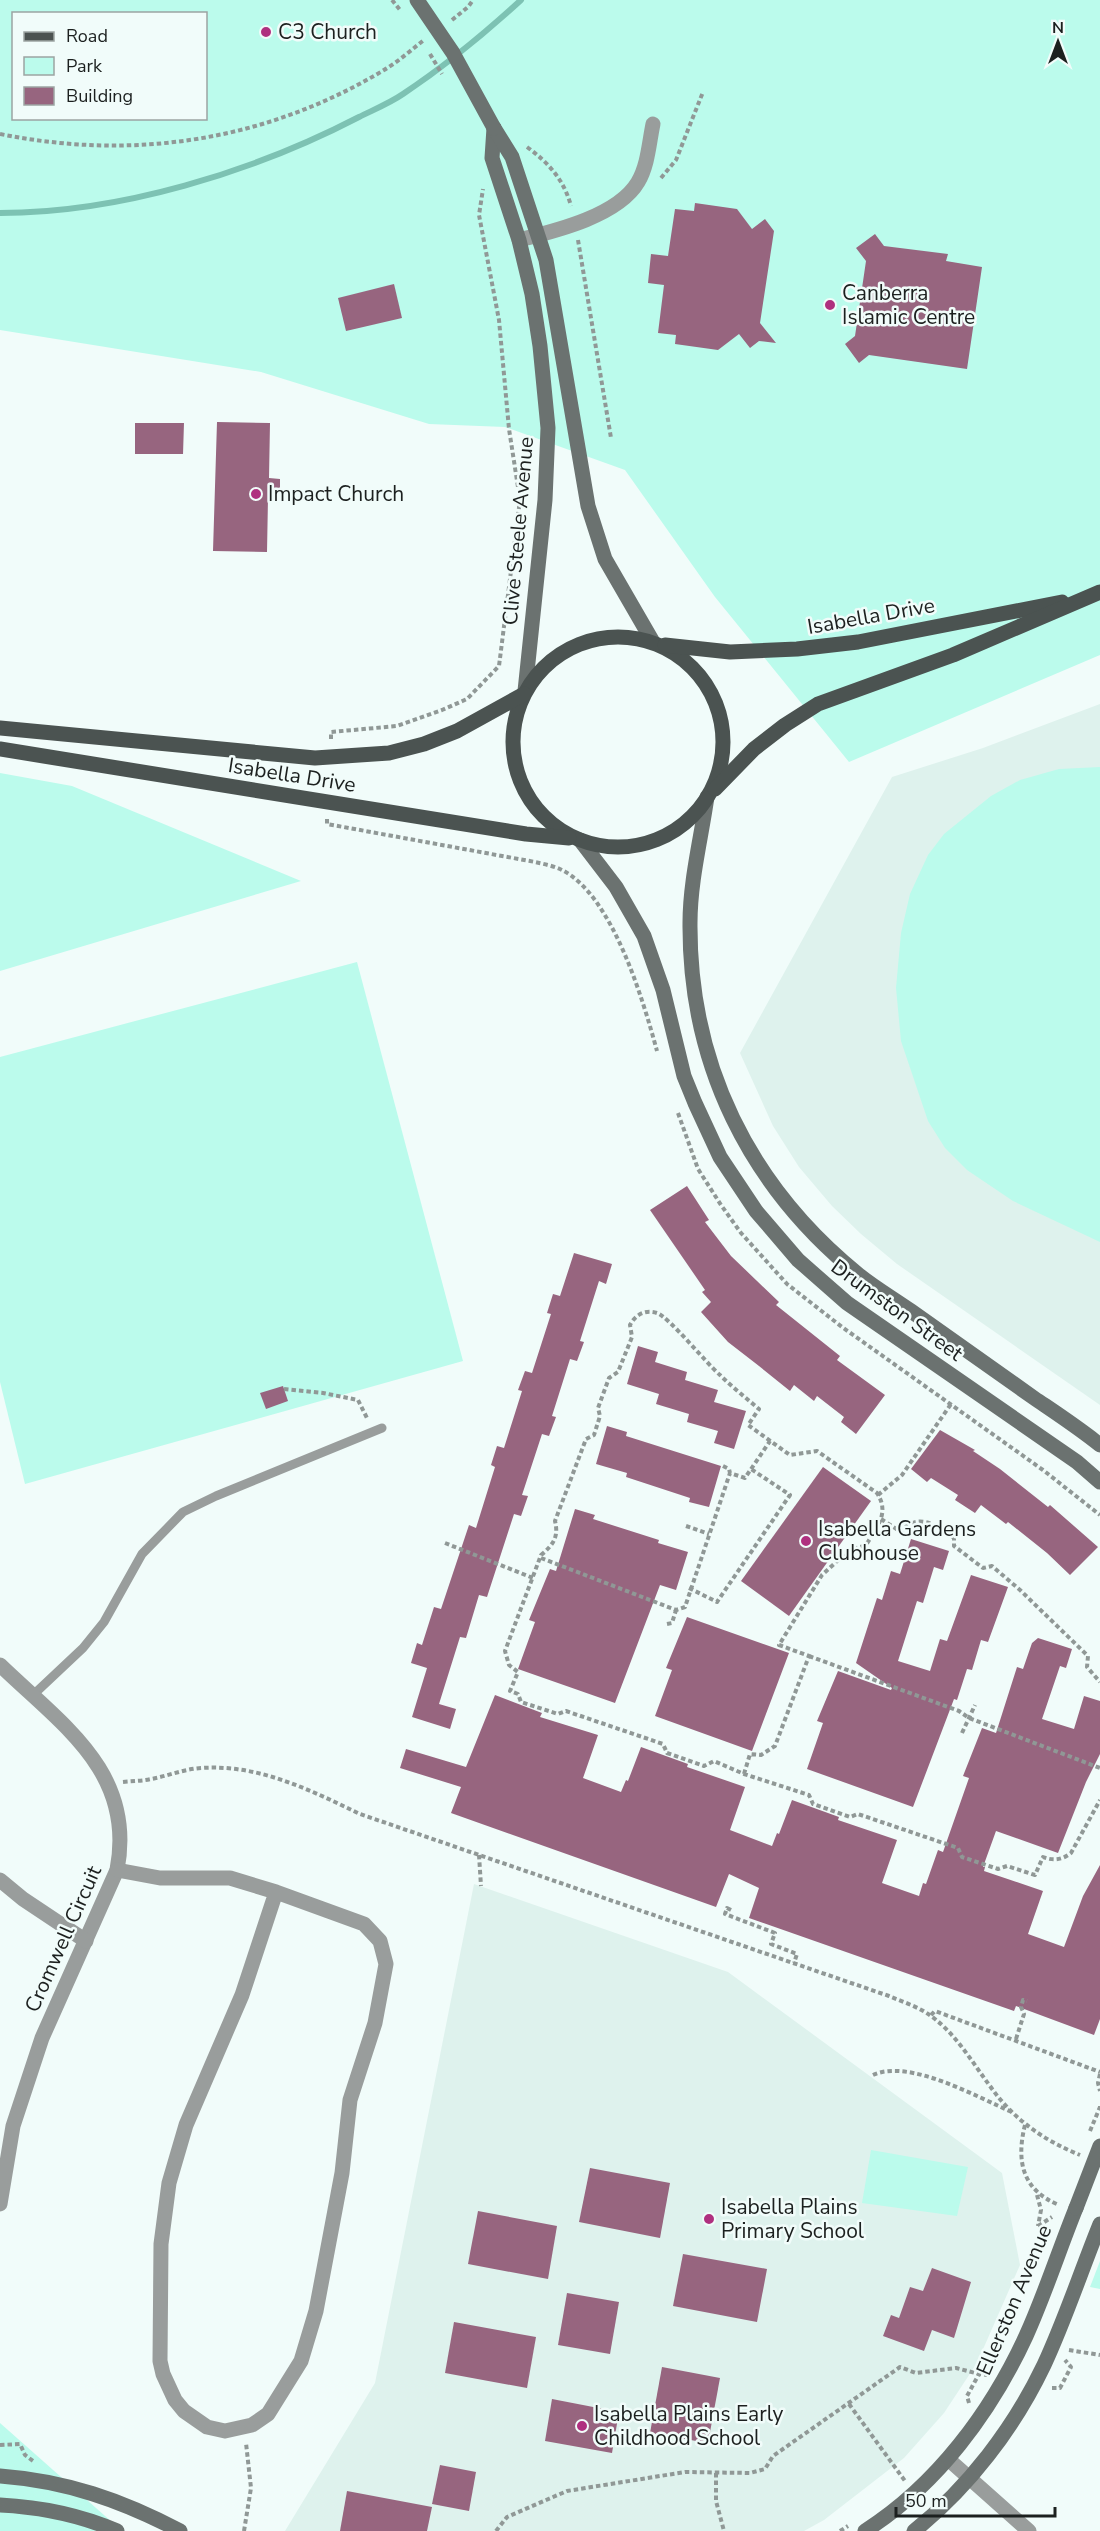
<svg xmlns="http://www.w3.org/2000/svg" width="1100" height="2531" font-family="'Nunito Sans',sans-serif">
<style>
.built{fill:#def2ed}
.green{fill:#bbfbec;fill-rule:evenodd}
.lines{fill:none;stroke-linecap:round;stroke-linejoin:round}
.stream{stroke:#7dc2b3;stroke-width:6}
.building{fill:#97657f}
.path{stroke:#909896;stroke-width:4;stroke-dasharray:4.5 3;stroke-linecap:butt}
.lane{stroke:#999d9c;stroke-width:9}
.street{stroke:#999d9c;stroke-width:15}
.secondary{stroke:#6b7270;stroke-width:15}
.primary{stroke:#4b5351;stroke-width:15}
.path-bridge{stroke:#909896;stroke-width:4;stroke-dasharray:4.5 3;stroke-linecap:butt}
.secondary-bridge{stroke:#6b7270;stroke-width:15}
.poi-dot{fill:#af307f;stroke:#f1fcfa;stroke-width:2}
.labels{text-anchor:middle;stroke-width:5;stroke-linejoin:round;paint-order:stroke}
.poi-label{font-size:21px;fill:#1c201f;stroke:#f1fcfa;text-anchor:start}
.street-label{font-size:21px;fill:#1c201f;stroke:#f1fcfa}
</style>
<rect width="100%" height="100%" fill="#f1fcfa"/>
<g class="built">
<polygon points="1100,704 1100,1405 897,1264 861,1234 832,1206 799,1167 773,1126 740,1053 892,777 983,748"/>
<polygon points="474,1884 728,1972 1002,2173 1020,2265 977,2363 944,2413 904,2458 824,2520 804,2531 285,2531 375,2383"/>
</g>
<g class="green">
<path d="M0 0H1100V655L849 762 715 597 625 470 505 427 429 424 261 372 0 330ZM14 14H206V118H14Z"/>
<polygon points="1100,767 1100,1242 1013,1201 967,1170 945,1148 928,1121 901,1041 896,988 901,933 910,894 928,855 944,834 991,796 1020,780 1059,769"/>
<polygon points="0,773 72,786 301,881 0,971"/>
<polygon points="357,962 463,1361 25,1484 0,1382 0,1057"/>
<polygon points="871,2150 968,2167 957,2216 862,2203"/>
<polygon points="1100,2261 1100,2289 1090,2287"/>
<polygon points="0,2423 122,2531 0,2531"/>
</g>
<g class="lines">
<path class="stream" d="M0 213C120 213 253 172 359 117 373 110 390 103 403 94 445 66 484 34 521 0"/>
</g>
<g class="building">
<polygon points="695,203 737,209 752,229 765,219 774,231 760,323 776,343 759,341 750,348 739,334 718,350 675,344 676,335 658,333 664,285 648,283 651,254 668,256 675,209 694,211"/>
<polygon points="875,234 884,246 948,254 946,261 982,267 967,369 869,355 859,363 845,344 855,336 866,261 856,248"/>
<polygon points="394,284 402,318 346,331 338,298"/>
<polygon points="217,422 270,423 269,478 280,479 280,498 268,498 267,552 213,551"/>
<polygon points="135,423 184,423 183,454 135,454"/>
<polygon points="687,1186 709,1220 705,1222 731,1256 779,1302 776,1305 840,1356 837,1360 885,1395 856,1434 841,1422 844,1417 817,1396 814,1401 794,1385 790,1391 759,1366 728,1342 701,1312 711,1302 702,1292 705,1290 650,1210"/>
<polygon points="574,1253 612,1264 606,1284 599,1281 580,1341 584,1342 577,1361 570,1359 552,1416 556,1417 549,1436 542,1434 522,1495 528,1496 521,1516 514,1514 487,1597 479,1595 466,1638 460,1637 439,1704 456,1709 450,1729 412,1717 427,1668 411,1663 417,1643 422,1645 434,1607 441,1609 469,1525 476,1528 495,1467 491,1465 497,1446 504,1448 522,1391 518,1390 525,1371 532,1373 551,1314 547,1313 553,1294 560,1296"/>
<polygon points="638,1346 658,1352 655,1362 687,1372 685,1380 718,1390 714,1402 746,1411 734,1449 714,1443 718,1431 687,1422 689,1414 656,1404 659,1394 627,1384"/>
<polygon points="283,1386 288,1401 266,1409 260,1393"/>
<polygon points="607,1426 627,1432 626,1436 721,1466 709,1507 689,1502 690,1498 626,1477 627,1473 596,1464"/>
<polygon points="940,1430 975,1450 973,1451 1000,1469 1048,1507 1050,1505 1098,1547 1070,1575 1047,1553 1008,1522 1006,1524 981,1505 975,1513 955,1500 958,1495 931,1478 927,1482 911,1469"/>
<polygon points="823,1467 871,1501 789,1616 741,1581"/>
<polygon points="575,1509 595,1515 593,1519 659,1540 658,1543 688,1552 676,1590 660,1585 615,1703 518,1669 535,1622 529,1620 550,1569 556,1571"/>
<polygon points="911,1539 949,1551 943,1570 934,1567 923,1603 917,1601 898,1661 930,1671 940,1639 947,1641 971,1575 1008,1587 988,1642 981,1640 972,1670 967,1669 957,1700 954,1699 913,1807 807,1769 823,1723 817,1721 838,1671 891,1690 892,1688 856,1663 877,1598 882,1600 891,1571 900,1574"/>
<polygon points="687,1617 789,1653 752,1751 655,1716 672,1670 666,1668"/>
<polygon points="1038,1638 1072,1649 1066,1668 1060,1666 1042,1719 1074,1729 1084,1696 1100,1701 1100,1754 1086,1782 1058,1853 996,1831 983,1867 985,1867 984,1871 1043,1891 1028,1934 1064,1947 1083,1896 1100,1865 1100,2019 1094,2035 1016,2006 1014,2011 749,1918 759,1888 729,1874 716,1907 451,1813 461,1787 400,1768 406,1749 466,1767 495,1695 542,1713 540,1717 598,1735 583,1778 621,1792 626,1780 628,1781 641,1747 688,1764 687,1767 745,1787 730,1830 772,1846 777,1833 779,1834 792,1800 839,1817 838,1820 897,1840 882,1883 919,1896 923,1883 926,1884 938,1850 943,1852 969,1778 963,1776 982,1728 996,1733 1017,1667 1023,1669 1032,1643"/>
<polygon points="590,2168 670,2183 660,2238 579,2222"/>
<polygon points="478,2211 557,2226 548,2279 468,2264"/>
<polygon points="683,2254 767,2269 757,2322 673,2306"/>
<polygon points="932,2268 971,2282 954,2338 932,2330 924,2351 883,2336 891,2315 899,2318 910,2287 923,2291"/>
<polygon points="567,2293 619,2302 610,2354 558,2345"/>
<polygon points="454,2322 536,2337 527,2388 445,2373"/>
<polygon points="662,2367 720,2378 708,2443 650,2433"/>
<polygon points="552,2399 619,2412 612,2453 545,2441"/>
<polygon points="440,2465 476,2472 469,2511 432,2504"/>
<polygon points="347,2491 432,2507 427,2531 340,2531"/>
</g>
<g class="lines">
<g class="path">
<polyline points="392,0 400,10"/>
<polyline points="452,20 468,7 473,0"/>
<path d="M0 134C134 161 266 141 384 70 398 62 411 50 424 40"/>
<path d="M527 147C549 163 564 180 571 206"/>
<polyline points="661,178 676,160 703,92"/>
<polyline points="578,240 611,438"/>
<polyline points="331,739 331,732 397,726 442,710 467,699 499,666 520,500 509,429 499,320 479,215 483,189"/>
<path d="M327 819V824L535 862C544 864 554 866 562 870 613 896 643 1000 657 1051"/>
<polyline points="678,1113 698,1169 721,1205 741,1233 787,1284 842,1327 1043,1470 1100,1515"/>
<polyline points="284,1389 323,1393 358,1400 367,1418"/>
<polyline points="723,1466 729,1469 730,1473 745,1478 770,1441"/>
<polyline points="878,1495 902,1475 951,1404"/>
<path d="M881 1519 901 1532C918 1511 937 1526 954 1538V1546L983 1568 992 1566 1020 1590 1088 1656 1087 1667 1100 1682"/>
<polyline points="686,1526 709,1534"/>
<polyline points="445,1543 533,1578"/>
<polyline points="541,1558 676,1610 685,1607 730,1473"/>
<polyline points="689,1588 717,1602 790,1495 751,1469"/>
<polyline points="667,1624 672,1623 676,1610"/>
<polyline points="809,1656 959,1711 969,1718 1100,1768"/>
<polyline points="962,1733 975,1705"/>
<path d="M744 1774 750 1754 761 1755 775 1746 809 1656 779 1645 822 1575 848 1551 866 1545C877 1527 890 1513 877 1493L817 1451 790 1455 748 1425 759 1409C746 1398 732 1387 720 1375 706 1363 669 1317 657 1313 645 1309 635 1315 630 1325L632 1337 618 1372 609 1378 598 1408 600 1416 594 1435 586 1439 555 1521C559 1537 553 1545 541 1555L505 1651 509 1665 518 1672 510 1691 518 1694 521 1702 558 1714 566 1711 663 1744 667 1753 704 1766 714 1761 744 1774 809 1795 813 1804 850 1817 858 1814 958 1848 962 1857 998 1869 1007 1866 1035 1875 1043 1857C1053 1861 1062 1860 1071 1853L1100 1800"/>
<path d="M123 1782C133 1781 142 1781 151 1779 168 1776 184 1769 201 1768 259 1764 310 1790 360 1814L889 1996C903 2002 919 2007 931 2016 956 2034 972 2062 990 2086 1013 2119 1043 2140 1080 2155"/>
<polyline points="479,1855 481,1886"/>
<polyline points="731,1910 727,1908 725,1914 775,1933 771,1944 797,1954 794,1963"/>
<polyline points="931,2015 935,2011 1100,2072"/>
<polyline points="1016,2039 1024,2014 1021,2007 1023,2000 1027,2001"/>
<polyline points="1100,2074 1098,2083 1100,2091"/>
<path d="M873 2075C909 2058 979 2098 1014 2113"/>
<polyline points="1100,2107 1100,2106"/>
<path d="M1025 2125C1016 2161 1022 2190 1059 2205"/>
<polyline points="1037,2195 1041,2210 1038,2226"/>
<polyline points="1038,2226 1052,2217"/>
<polyline points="1069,2350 1100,2355"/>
<polyline points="1052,2388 1060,2388 1071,2367 1065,2360"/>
<polyline points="969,2403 967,2396 979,2374 987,2375"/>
<polyline points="849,2404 905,2481"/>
<polyline points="0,2445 20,2444 25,2455 33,2461"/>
<polyline points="716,2473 716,2501 724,2531"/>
<polyline points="244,2531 251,2488 246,2443"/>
<polyline points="496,2531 507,2517 567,2491 685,2472 750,2473 765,2469 773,2456 900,2367 916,2373 956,2368 979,2374"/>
<polyline points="840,2531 848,2526"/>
</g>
<polyline class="lane" points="32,1696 83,1648 104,1622 142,1554 183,1512 216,1496 382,1428"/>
<g class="street">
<path d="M519 240C555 231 618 216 638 182 648 165 649 143 653 124"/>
<path d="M0 1665C62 1725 136 1772 117 1870L42 2038 13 2126 0 2204"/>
<polyline points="117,1870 160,1878 230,1878 276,1892 242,1995 186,2125 169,2183 161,2244 160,2361 163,2374 175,2400 184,2411 207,2427 225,2431 252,2425 268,2414 301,2361 316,2311 342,2173 350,2100 375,2023 386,1964 380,1941 364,1924 276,1892"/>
<polyline points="0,1880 23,1899 86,1941"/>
<polyline points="948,2459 1029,2531"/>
</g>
<g class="secondary">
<polyline points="494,128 492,158 519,240 532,294 540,346 548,428 545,500 525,691"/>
<polyline points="494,128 512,157 546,260 588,506 605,559 653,642"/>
<path d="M707 797C701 839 690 881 690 923 689 1064 749 1186 859 1275 875 1288 894 1299 911 1311 952 1340 993 1369 1034 1398 1056 1413 1079 1428 1100 1445"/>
<polyline points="580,840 616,887 644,936 663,990 684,1076 695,1103 720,1157 756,1211 798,1260 847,1303 1077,1462 1100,1482"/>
<path d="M0 2476C66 2481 121 2500 180 2531"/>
<path d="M0 2505C40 2507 80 2515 117 2531"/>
<path d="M865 2531C937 2485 991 2412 1026 2336 1045 2294 1059 2250 1076 2208"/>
<path d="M914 2531C968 2488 1014 2428 1044 2365 1065 2320 1081 2271 1100 2224"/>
</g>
<g class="primary">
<circle cx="618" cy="742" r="105"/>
<polyline points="665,645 730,652 797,649 858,642 1062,602"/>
<polyline points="0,728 315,758 389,753 424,744 457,731 524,694"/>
<polyline points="0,749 526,834 569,838"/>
<polyline points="715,789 754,749 785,725 818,704 953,655 1100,592"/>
</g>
<g class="path-bridge">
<polyline points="430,54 442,74"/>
<polyline points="1090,2131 1100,2107"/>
</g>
<g class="secondary-bridge">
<polyline points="417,0 453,53 494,128"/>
<polyline points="1076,2208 1100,2146"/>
</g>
</g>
<g class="poi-dot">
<circle cx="266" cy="32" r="6"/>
<circle cx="830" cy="305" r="6"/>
<circle cx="256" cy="494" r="6"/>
<circle cx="806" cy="1541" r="6"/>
<circle cx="709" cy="2219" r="6"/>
<circle cx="582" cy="2426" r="6"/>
</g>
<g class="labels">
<g class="poi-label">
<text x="278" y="39">C3 Church</text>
<text x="842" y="300">Canberra<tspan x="842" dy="24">Islamic Centre</tspan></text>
<text x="268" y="501">Impact Church</text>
<text x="818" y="1536">Isabella Gardens<tspan x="818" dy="24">Clubhouse</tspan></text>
<text x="721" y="2214">Isabella Plains<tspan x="721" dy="24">Primary School</tspan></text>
<text x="594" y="2421">Isabella Plains Early<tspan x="594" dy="24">Childhood School</tspan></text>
</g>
<g class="street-label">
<text transform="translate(518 531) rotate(-85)" y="7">Clive Steele Avenue</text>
<text transform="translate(871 616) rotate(-10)" y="7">Isabella Drive</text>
<text transform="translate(292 775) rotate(9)" y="7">Isabella Drive</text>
<text transform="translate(897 1310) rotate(36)" y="7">Drumston Street</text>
<text transform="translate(63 1939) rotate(-66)" y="7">Cromwell Circuit</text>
<text transform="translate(1014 2300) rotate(-67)" y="7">Ellerston Avenue</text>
</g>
</g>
<rect x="12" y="12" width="195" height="108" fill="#f1fcfa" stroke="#9ca4a2" stroke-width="1.5"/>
<rect x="24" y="32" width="30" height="9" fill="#4b5351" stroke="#9ca4a2" stroke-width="1.5"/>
<text x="66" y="42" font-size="18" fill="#1c201f">Road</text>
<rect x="24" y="57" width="30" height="18" fill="#bbfbec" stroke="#9ca4a2" stroke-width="1.5"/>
<text x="66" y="72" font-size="18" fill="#1c201f">Park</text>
<rect x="24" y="87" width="30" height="18" fill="#97657f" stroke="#9ca4a2" stroke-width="1.5"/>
<text x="66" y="102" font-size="18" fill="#1c201f">Building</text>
<g transform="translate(1058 42)" stroke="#f1fcfa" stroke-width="4.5" paint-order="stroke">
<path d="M0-4.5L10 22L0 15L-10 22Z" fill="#1c201f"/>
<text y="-9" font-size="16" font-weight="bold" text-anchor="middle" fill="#1c201f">N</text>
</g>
<path d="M896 2507v9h159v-9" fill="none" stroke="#1c201f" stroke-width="3"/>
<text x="905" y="2507" font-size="18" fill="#1c201f" stroke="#f1fcfa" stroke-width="4.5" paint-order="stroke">50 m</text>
</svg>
